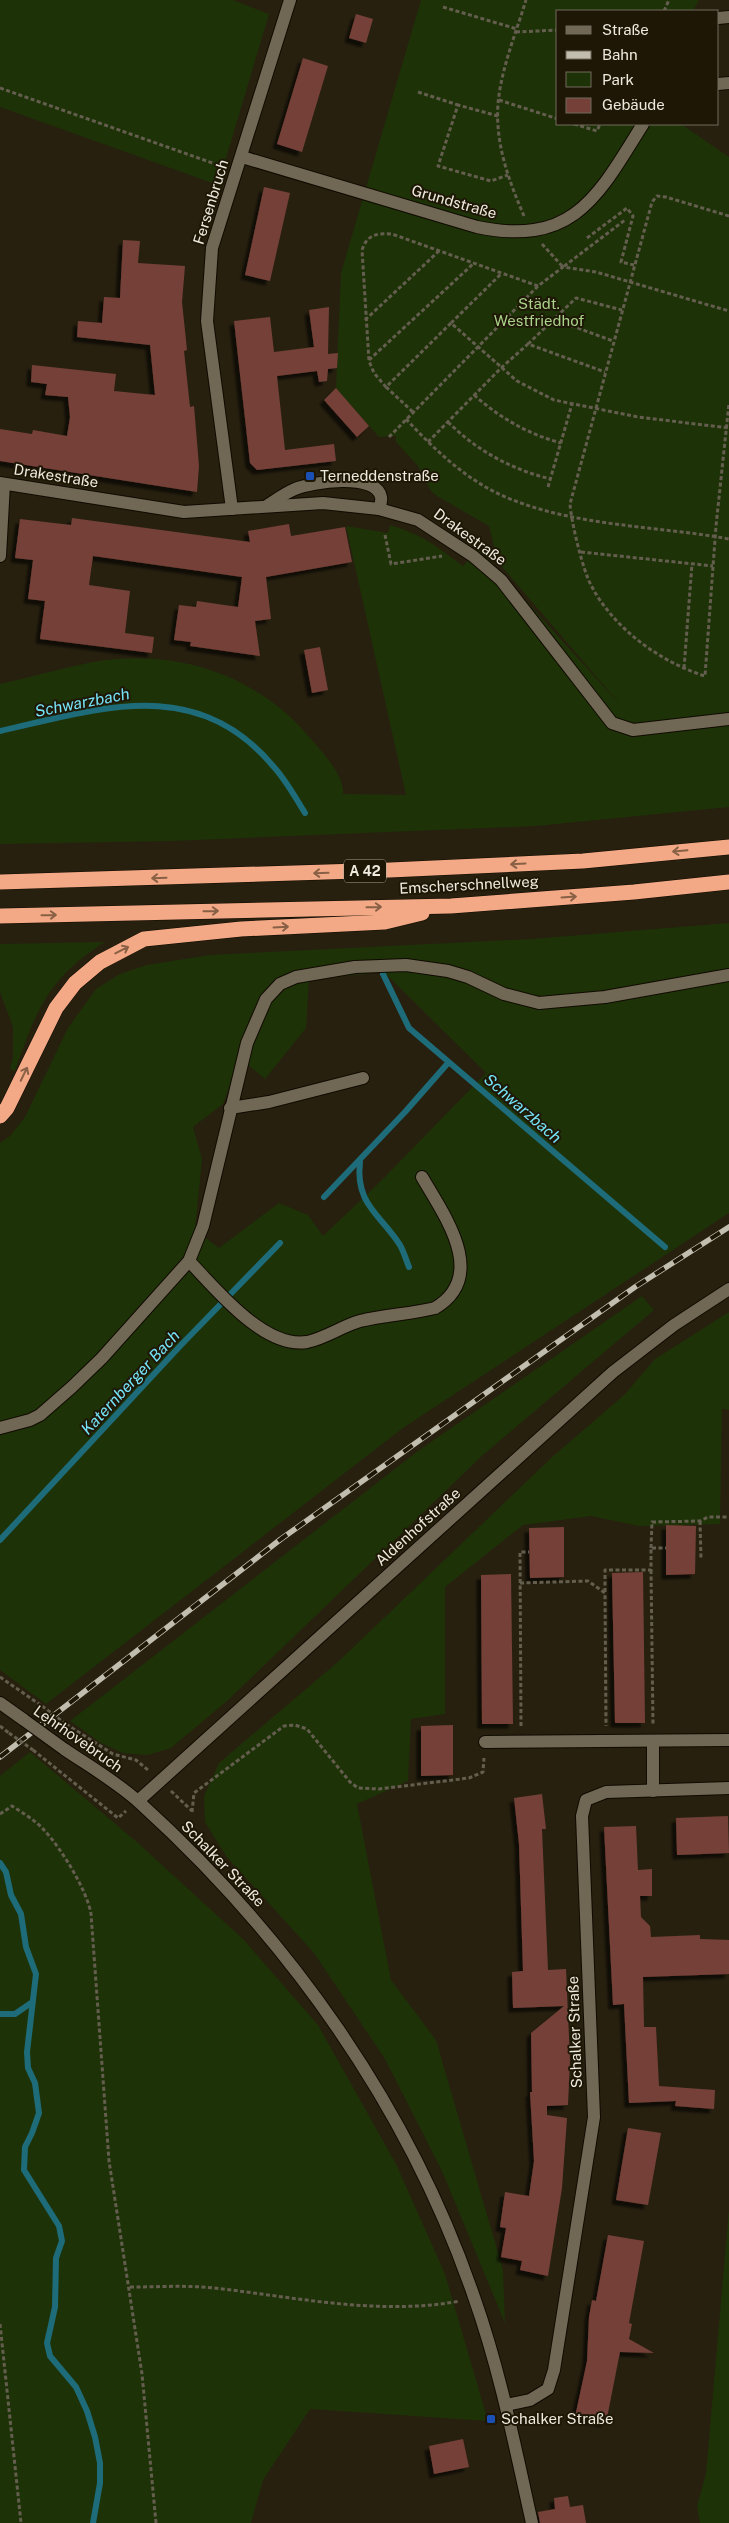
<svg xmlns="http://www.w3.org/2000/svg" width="729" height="2523" font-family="'Public Sans',sans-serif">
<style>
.green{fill:#1e3208;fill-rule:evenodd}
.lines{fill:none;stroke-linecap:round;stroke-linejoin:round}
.stream{stroke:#1e6c79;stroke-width:6}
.building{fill:#744038;filter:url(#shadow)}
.minor-casing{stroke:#100a00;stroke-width:14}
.highway-casing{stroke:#100a00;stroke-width:16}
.path{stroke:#645e4e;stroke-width:3;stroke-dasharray:4 2.5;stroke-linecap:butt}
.minor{stroke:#706854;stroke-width:12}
.highway{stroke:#f3a985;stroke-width:15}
.rail-casing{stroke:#c1bdaf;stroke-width:5.5}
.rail{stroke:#1e1706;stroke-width:4;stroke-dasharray:11;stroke-linecap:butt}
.minor-bridge-casing{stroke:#100a00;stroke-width:14;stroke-linecap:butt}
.path-bridge{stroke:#645e4e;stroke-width:3;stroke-dasharray:4 2.5;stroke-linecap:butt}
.minor-bridge{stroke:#706854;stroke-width:12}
.oneway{stroke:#886046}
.transit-dot{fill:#1a4fb4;stroke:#1e1706;stroke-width:2}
.labels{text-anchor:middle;stroke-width:4;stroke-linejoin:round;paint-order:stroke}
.shield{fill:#1e1706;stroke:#b0ab9d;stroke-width:1}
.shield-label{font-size:14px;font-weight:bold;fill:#eeeade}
.street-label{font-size:15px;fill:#eeeade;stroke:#1e1706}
.park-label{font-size:15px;fill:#abd28a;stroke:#1e1706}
.poi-label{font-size:15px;fill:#eeeade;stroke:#1e1706;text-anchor:start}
.water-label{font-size:16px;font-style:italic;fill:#75e4f9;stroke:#1e1706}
</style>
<defs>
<filter id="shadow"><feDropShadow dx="-4.5" dy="4.5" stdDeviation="1" flood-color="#0009"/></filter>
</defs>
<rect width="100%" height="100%" fill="#27200f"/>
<g class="green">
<polygon points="0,0 233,0 269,14 218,185 0,107"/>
<path d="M421 0H699L693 11H558V124H681L729 157V807L536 826 172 841 0 844V684C31 677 62 668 93 662 176 648 257 674 312 740 323 753 345 776 343 794L406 795 346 526 388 533 390 525C423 535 435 545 463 566L479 549 624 709 498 562 489 526 437 496 431 491 418 466 396 442V436L379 437 336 388 341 273Z"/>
<path d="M729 923V1213L403 1428 46 1704 0 1670V1143L10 1136 25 1117 68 1028 96 989 120 974 147 965 210 955 532 939ZM384 972 486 1073 382 1180 323 1236 308 1215 279 1203 219 1248 195 1230 202 1159 193 1127 223 1104 240 1058 265 1079 306 1028 309 980Z"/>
<path d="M105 942C49 977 36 1010 15 1071L10 1069 13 1058V1027L0 992V944Z"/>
<polygon points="642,1296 654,1310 484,1454 227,1701 171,1748 148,1755 123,1753 101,1743 70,1721 418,1451"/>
<polygon points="729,1312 729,1410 722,1409 720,1524 639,1526 591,1516 523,1525 445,1587 445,1714 411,1719 408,1781 357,1804 391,1980 436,2040 503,2270 505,2323 442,2171 385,2059 314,1953 226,1856 205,1822 204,1796 219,1763 339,1661 550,1459 624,1395 655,1359"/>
<polygon points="30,1752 138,1843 244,1940 318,2025 396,2164 445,2274 488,2421 310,2409 263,2480 251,2523 0,2523 0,1776"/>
<polygon points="729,2209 729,2523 700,2523 697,2506 706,2474"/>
</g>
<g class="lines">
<g class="stream">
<path d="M0 731C99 709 196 674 273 766 286 780 295 797 305 813"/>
<polyline points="383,974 409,1028 665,1247"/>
<path d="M360 1162C355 1204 380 1214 400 1245 404 1252 406 1260 409 1267"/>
<polyline points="324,1197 405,1112 448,1063"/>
<polyline points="0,1540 181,1345 280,1243"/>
<polyline points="0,1863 6,1872 11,1895 21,1914 26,1947 36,1974 27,2052 28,2068 35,2083 39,2113 32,2133 25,2147 24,2170 59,2226 62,2241 56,2258 55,2307 47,2343 50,2356 76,2387 87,2411 95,2437 100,2463 100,2483 93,2523"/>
<polyline points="0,2014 15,2014 31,2003"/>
</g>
</g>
<g class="building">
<polygon points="356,14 373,19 366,43 349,38"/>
<polygon points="303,58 328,66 302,152 277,144"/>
<polygon points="264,187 290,193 270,281 245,275"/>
<polygon points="123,240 140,241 138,263 185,266 182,302 187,350 184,351 190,407 194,406 199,466 197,492 0,461 0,429 32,434 33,430 67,436 70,417 68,397 45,395 47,384 31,382 32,365 116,374 114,391 155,395 150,345 77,337 78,321 102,323 104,297 120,298"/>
<polygon points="329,307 328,354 338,353 337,368 328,369 327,381 319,382 317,371 277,376 285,450 334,444 336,461 257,470 250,463 234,321 270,317 274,352 314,347 309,310"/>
<polygon points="336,388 369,426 357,437 324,400"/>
<polygon points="72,518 250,542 248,531 289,524 291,536 345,527 352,562 266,577 271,619 255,621 260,656 190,646 191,642 174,640 179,605 196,607 197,601 238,607 242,577 93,556 89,585 130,591 125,633 154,637 152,653 40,639 45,601 28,599 33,560 15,558 20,519 71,525"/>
<polygon points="320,647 328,690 312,693 304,650"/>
<polygon points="666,1525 696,1526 695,1574 666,1575"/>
<polygon points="564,1527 564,1577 530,1578 529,1528"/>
<polygon points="643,1572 645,1723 615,1723 612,1573"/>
<polygon points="511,1574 513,1724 482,1724 481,1575"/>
<polygon points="453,1725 453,1775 421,1776 421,1726"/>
<polygon points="542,1794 546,1829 542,1829 548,1970 566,1969 570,2060 568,2105 547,2106 547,2115 567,2118 562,2188 548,2276 520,2270 522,2261 501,2257 506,2228 500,2227 505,2192 529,2196 534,2161 530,2092 532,2092 531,2033 564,2006 513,2008 512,1972 523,1971 519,1844 514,1798"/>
<polygon points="728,1816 729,1853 677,1855 676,1818"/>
<polygon points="636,1826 638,1870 652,1869 652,1896 640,1896 641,1917 650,1926 651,1937 700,1935 700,1939 729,1940 729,1974 643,1977 644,2027 656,2027 659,2086 715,2090 714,2109 675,2106 676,2101 629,2103 624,2004 613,2005 604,1827"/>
<polygon points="628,2128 661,2133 648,2205 616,2200"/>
<polygon points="608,2235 644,2241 629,2323 632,2324 629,2339 654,2353 620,2352 606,2423 575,2417 587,2361 589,2317 592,2300 596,2301"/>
<polygon points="463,2439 469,2467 434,2474 429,2446"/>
<polygon points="568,2496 570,2507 583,2505 586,2523 540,2523 538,2512 555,2509 554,2498"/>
</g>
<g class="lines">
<g class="minor-casing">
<g id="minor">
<polyline points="718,18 729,17"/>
<polyline points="718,84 729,83"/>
<path d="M242 157 477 227C574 247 598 196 643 124"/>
<polyline points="0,483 184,512 323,503 379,509 418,520 473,556 501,580 612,723 633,730 729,719"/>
<path d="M268 505C276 500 285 493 295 489 311 482 376 472 381 497 382 501 380 506 379 509"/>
<polyline points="232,509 207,321 212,248 290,0"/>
<polyline points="0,556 4,484"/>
<polyline points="230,1108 269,1102 363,1078"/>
<path d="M189 1261C216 1289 264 1349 307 1342 326 1338 342 1326 360 1321 384 1315 411 1314 435 1308 489 1276 444 1215 422 1177"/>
<polyline points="0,1428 30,1420 40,1415 72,1387 102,1358 189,1261 203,1226 247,1043 266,999 280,984 296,977 355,967 406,965 448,971 468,977 504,994 539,1003 605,997 729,975"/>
<polyline points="0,1703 24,1720"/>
<polyline points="653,1741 653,1791"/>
<polyline points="485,1742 729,1740"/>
<path d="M64 1749C89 1766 117 1782 140 1803 288 1937 409 2107 474 2297 500 2370 515 2447 532 2523"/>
<polyline points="138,1801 613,1372 674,1325 729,1289"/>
<polyline points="506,2405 530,2400 548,2389 554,2370 594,2117 582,1816 586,1800 606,1792 729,1788"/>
</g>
</g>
<g class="highway-casing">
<g id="highway">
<polyline points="0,882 390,870 583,861 729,847"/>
<polyline points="0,916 451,906 634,892 729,882"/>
<polyline points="0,1116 7,1108 56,1008 75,983 100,962 144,939 241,929 385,922 422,913"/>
</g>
</g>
<g class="path">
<polyline points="443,7 517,29"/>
<polyline points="664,11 669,0"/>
<polyline points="516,32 558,30"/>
<polyline points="0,88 221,166"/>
<polyline points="418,92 458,105"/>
<polyline points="499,100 558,119"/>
<polyline points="498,116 458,105 438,166 491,181 508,175"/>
<polyline points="574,124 597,131 600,124"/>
<path d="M524 216C509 181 495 144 498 104 501 69 516 33 526 0"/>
<path d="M729 216 666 197 657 196 652 202 570 504C571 521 583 571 591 585 613 628 660 662 705 676L716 526 729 403"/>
<polyline points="587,238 627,208 633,216 621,262 634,265"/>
<polyline points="542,244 563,267 625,220"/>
<path d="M538 286 392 234C378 233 367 234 362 250L369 361 374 373 386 387 451 323 517 381 554 400 638 417 729 428"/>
<polyline points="553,319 613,341"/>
<polyline points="365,320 439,251"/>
<polyline points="451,323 502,273"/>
<polyline points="528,344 576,298 622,310"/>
<polyline points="369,360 473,264"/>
<polyline points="386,387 413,412"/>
<path d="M474 395C500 418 528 434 561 443"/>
<path d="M406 419C433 448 464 478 501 495 572 527 653 525 729 539"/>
<path d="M448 422C476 450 512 470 551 479"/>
<polyline points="389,437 538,286 563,267 596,272 729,311"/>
<polyline points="428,442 501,368 528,344 605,372"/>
<polyline points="548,487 572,404"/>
<polyline points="385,535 391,564 442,556"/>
<polyline points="581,552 713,566"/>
<polyline points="684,668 692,564"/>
<polyline points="700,1521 701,1559"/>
<polyline points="651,1548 652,1522 700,1521 708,1517 729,1517"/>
<polyline points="651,1570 653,1726"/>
<polyline points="520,1583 588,1581 605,1593 606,1726"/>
<polyline points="605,1592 605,1570 651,1570 651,1548 666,1548"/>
<polyline points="0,1677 42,1706"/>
<polyline points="66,1724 113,1754 136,1760 148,1770"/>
<polyline points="0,1726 9,1733"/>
<polyline points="521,1726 520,1552 529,1552"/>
<polyline points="33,1750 118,1818 126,1811"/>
<polyline points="171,1791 192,1811"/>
<polyline points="192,1812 194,1793 284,1726 295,1725 307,1729 350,1782 358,1788 379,1789 469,1778 483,1772 484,1758"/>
<path d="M0 1814 12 1806C23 1813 35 1820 44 1830 61 1848 87 1890 91 1914L109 2161 142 2374 156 2523"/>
<path d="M130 2287C158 2287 186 2285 214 2288 295 2297 379 2316 460 2301"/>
<polyline points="0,2324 21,2523"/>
</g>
<use href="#minor" class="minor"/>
<use href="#highway" class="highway"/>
<g class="rail-casing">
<polyline id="rail" points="0,1757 281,1539 635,1287 729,1227"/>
</g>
<use href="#rail" class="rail"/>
<g class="minor-bridge-casing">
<polyline id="minor-bridge" points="24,1720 64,1749"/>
</g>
<g class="path-bridge">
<polyline points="42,1706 66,1724"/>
<polyline points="9,1733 33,1750"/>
</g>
<use href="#minor-bridge" class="minor-bridge"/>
</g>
<defs><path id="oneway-shaft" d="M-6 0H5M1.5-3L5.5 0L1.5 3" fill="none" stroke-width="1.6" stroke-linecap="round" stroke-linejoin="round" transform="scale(1.25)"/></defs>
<g class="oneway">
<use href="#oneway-shaft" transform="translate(680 851) rotate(175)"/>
<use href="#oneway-shaft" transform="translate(518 864) rotate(177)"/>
<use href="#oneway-shaft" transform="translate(321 873) rotate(178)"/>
<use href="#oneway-shaft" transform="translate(159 878) rotate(178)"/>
<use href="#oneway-shaft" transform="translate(569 897) rotate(-4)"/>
<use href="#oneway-shaft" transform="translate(374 907) rotate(-1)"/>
<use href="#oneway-shaft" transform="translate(211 911) rotate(-1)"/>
<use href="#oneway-shaft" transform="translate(49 915) rotate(-1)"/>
<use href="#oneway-shaft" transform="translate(281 927) rotate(-3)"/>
<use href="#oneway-shaft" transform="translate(122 950) rotate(-27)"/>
<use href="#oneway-shaft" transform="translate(24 1074) rotate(-64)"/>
</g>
<g class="transit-dot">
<rect x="305" y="471" width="10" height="10" rx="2.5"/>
<rect x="486" y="2414" width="10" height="10" rx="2.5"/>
</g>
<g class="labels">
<rect class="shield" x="344" y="859.5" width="42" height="23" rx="4"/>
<g class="shield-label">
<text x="365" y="876">A 42</text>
</g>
<g class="street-label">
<text transform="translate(211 202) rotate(-73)" y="5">Fersenbruch</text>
<text transform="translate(454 202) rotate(16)" y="5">Grundstraße</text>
<text transform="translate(56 476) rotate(9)" y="5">Drakestraße</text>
<text transform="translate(470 537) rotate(36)" y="5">Drakestraße</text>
<text transform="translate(469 885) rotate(-3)" y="5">Emscherschnellweg</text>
<text transform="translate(418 1527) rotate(-42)" y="5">Aldenhofstraße</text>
<text transform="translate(78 1739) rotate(35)" y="5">Lehrhovebruch</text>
<text transform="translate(223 1864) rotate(46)" y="5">Schalker Straße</text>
<text transform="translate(575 2032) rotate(-92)" y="5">Schalker Straße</text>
</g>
<g class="park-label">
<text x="539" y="309">Städt.<tspan x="539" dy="17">Westfriedhof</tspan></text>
</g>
<g class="poi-label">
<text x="320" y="481">Terneddenstraße</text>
<text x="501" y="2424">Schalker Straße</text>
</g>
<g class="water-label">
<text transform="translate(82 702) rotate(-11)" y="6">Schwarzbach</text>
<text transform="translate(523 1108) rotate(41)" y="6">Schwarzbach</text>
<text transform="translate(130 1382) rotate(-47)" y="6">Katernberger Bach</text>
</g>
</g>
<rect x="556" y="10" width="162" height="115" fill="#1e1706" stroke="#716b5c"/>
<rect x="566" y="26" width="25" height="8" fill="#706854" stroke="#716b5c"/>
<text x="602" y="35" font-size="15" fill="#eeeade">Straße</text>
<rect x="566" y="51" width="25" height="8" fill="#c1bdaf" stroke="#716b5c"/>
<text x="602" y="60" font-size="15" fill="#eeeade">Bahn</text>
<rect x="566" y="72" width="25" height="15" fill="#1e3208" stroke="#716b5c"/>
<text x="602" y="85" font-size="15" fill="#eeeade">Park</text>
<rect x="566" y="98" width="25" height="15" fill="#744038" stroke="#716b5c"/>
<text x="602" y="110" font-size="15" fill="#eeeade">Gebäude</text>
</svg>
